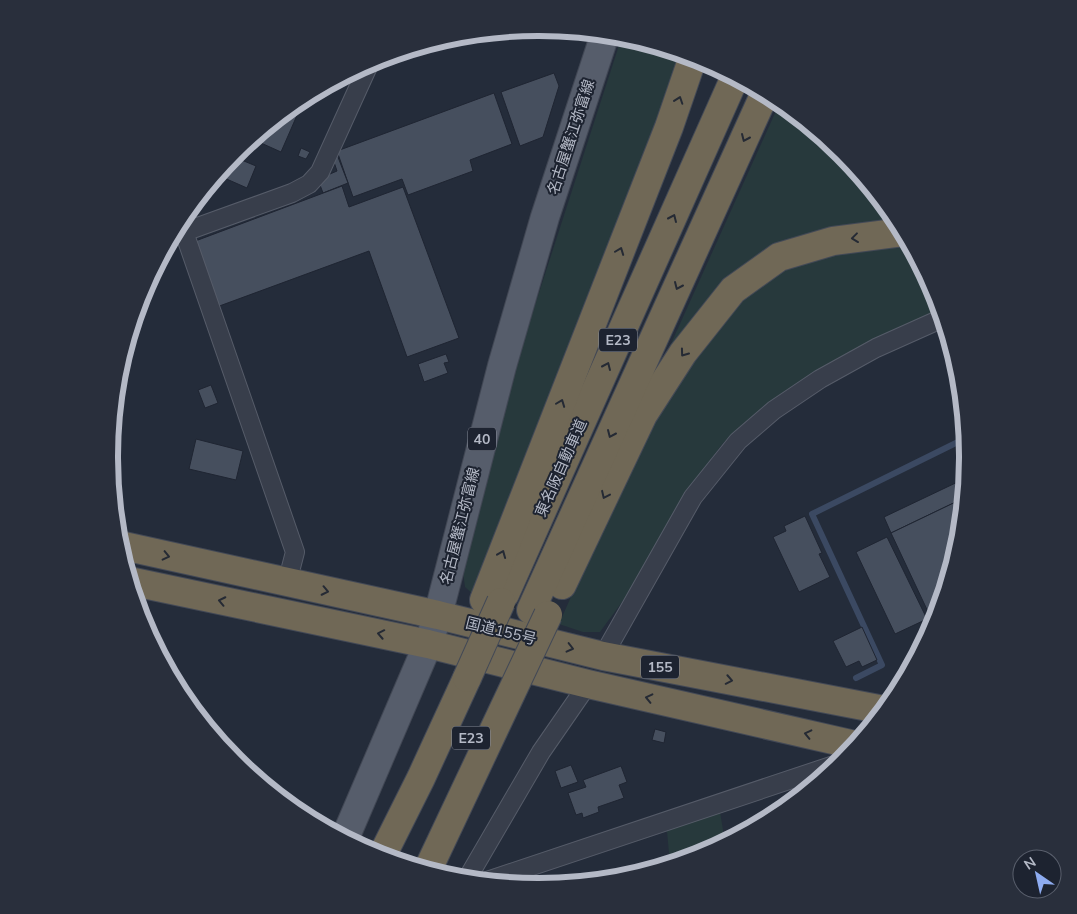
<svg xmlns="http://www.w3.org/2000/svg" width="1077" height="914" font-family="Mulish,'Noto Sans JP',sans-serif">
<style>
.green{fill:#27393c}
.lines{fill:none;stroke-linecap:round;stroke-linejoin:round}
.stream{stroke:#3b4962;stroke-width:6}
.building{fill:#464f5e;stroke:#1f2532}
.street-casing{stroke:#565c69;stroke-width:20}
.primary-casing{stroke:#414754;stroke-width:30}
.highway-casing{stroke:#434956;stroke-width:30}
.street{stroke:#383e4b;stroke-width:18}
.primary{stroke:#565d6b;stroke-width:28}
.highway{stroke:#706856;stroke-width:28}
.highway-bridge-casing{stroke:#434956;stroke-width:30;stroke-linecap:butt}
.highway-bridge{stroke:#706856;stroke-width:28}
.oneway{stroke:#252a34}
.labels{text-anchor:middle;stroke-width:4;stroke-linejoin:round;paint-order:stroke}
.shield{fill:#1d2330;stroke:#878c99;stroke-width:1}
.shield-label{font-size:14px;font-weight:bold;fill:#b4b9c6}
.street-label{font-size:15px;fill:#b4b9c6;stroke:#1d2330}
.rim{fill:none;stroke:#b4b9c6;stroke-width:6}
</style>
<rect width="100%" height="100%" fill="#242c3a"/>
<g class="green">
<polygon points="622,36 680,53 676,70 475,596 465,587 463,572 514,370"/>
<path d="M780 102 842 154 896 219 935 293 941 310C876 338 811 368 756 413 743 424 730 435 720 447 686 491 661 542 631 589 622 603 610 618 600 632H583L559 624 621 483 665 357Z"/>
<polygon points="720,812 725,842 703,854 670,864 667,831"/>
</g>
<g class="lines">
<polyline class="stream" points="856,678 882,665 812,514 966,438"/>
</g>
<g class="building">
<polygon points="554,73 559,86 543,137 520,146 501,92"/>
<polygon points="494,93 512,144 470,160 473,171 408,195 402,179 353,197 337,151"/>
<polygon points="305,97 281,152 252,139 300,100"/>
<polygon points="301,148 310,152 306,159 298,156"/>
<polygon points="336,152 348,183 323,193 320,185 323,177 337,171 333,159"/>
<polygon points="232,156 256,166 247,188 222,177"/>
<polygon points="342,186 349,207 403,187 459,338 407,357 369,251 214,308 190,243"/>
<polygon points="446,354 449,362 444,363 448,373 424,382 418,364"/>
<polygon points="211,385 218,403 205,408 198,390"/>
<polygon points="196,439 243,451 236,480 189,469"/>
<polygon points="966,478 964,498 891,533 884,517"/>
<polygon points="964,498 960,541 938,612 930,616 891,533"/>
<polygon points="805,516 822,553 819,554 830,577 799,592 773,537 786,531 784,526"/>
<polygon points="887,537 927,619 895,634 856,552"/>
<polygon points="862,627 877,660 862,667 859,661 846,667 833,641"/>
<polygon points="901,670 908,671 904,680 899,679"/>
<polygon points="655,729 666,732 664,743 652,740"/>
<polygon points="571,765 578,782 561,788 555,771"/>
<polygon points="621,766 627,782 619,785 624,798 598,807 599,812 583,818 582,813 576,815 568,793 586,787 583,780"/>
</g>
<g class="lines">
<g class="street-casing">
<g id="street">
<polyline points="287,583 295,552 184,232 292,193 309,184 320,172 370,62"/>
<polyline points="603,656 693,497 738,441 774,410 820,379 876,348 943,318"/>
<polyline points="467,879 541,752 588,684"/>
<polyline points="487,881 840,763"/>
</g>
</g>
<g class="primary-casing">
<polyline id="primary" points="345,838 428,644 438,615 502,366 545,217 605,34"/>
</g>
<g class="highway-casing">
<g id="highway">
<polyline points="119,545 438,615 603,656 884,710"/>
<polyline points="129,581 428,644 588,684 855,745"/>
<polyline points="562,585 643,415 683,353 733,290 779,257 833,241 903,232"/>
<polyline points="505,594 735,77"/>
<polyline points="484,600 669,127 693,57"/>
<polyline points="531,610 765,93"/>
<polyline points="382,856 421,778 467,678"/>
</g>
</g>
<use href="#street" class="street"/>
<use href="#primary" class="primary"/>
<use href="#highway" class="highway"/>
<g class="highway-bridge-casing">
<g id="highway-bridge">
<polyline points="467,678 501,602"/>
<polyline points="426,870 430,865 548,615"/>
</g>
</g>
<use href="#highway-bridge" class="highway-bridge"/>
</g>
<defs><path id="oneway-chevron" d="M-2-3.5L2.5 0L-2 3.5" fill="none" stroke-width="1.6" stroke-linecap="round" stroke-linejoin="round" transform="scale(1.25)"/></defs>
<g class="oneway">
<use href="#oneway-chevron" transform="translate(679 100) rotate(-71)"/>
<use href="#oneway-chevron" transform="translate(745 138) rotate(114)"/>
<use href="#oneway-chevron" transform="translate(673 218) rotate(-66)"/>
<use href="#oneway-chevron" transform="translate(855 238) rotate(173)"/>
<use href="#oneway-chevron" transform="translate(620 251) rotate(-69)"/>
<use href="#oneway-chevron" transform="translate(678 286) rotate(114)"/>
<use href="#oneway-chevron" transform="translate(684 353) rotate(126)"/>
<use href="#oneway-chevron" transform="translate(607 366) rotate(-66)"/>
<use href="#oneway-chevron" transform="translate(561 403) rotate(-69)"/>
<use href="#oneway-chevron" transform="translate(611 434) rotate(114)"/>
<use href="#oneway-chevron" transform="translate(605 495) rotate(115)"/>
<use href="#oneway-chevron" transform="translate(502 554) rotate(-68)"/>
<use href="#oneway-chevron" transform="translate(166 556) rotate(13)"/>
<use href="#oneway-chevron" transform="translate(325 591) rotate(12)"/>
<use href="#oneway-chevron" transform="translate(222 601) rotate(-168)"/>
<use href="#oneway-chevron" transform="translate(381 634) rotate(-169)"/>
<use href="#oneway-chevron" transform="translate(570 648) rotate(14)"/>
<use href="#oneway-chevron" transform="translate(729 680) rotate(11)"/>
<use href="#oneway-chevron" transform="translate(649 698) rotate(-167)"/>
<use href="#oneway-chevron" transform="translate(808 734) rotate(-167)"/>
</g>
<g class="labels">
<g class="shield">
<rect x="599" y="328.5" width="38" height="23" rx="4"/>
<rect x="468" y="427.5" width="28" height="23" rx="4"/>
<rect x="641" y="655.5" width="38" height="23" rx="4"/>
<rect x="452" y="726.5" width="38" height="23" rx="4"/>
</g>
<g class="shield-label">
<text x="618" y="345">E23</text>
<text x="482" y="444">40</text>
<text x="660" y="672">155</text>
<text x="471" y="743">E23</text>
</g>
<g class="street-label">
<text transform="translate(571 137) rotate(-72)" y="5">名古屋蟹江弥富線</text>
<text transform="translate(561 468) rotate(-66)" y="5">東名阪自動車道</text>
<text transform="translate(460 526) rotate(-76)" y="5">名古屋蟹江弥富線</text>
<text transform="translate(501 631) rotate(14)" y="5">国道155号</text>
</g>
</g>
<path d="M0 0H1077V914H0ZM538 36H539A420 420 0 0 1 959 456V458A420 420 0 0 1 539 878H538A420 420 0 0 1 118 458V456A420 420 0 0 1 538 36Z" fill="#292f3c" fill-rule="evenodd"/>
<path class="rim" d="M538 36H539A420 420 0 0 1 959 456V458A420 420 0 0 1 539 878H538A420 420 0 0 1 118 458V456A420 420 0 0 1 538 36Z"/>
<g transform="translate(1037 874) rotate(326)"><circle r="24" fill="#1d2330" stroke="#595f6c"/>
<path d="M0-4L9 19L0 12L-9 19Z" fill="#8eacf0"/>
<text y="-8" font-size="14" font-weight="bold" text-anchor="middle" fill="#b4b9c6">N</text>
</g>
</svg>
